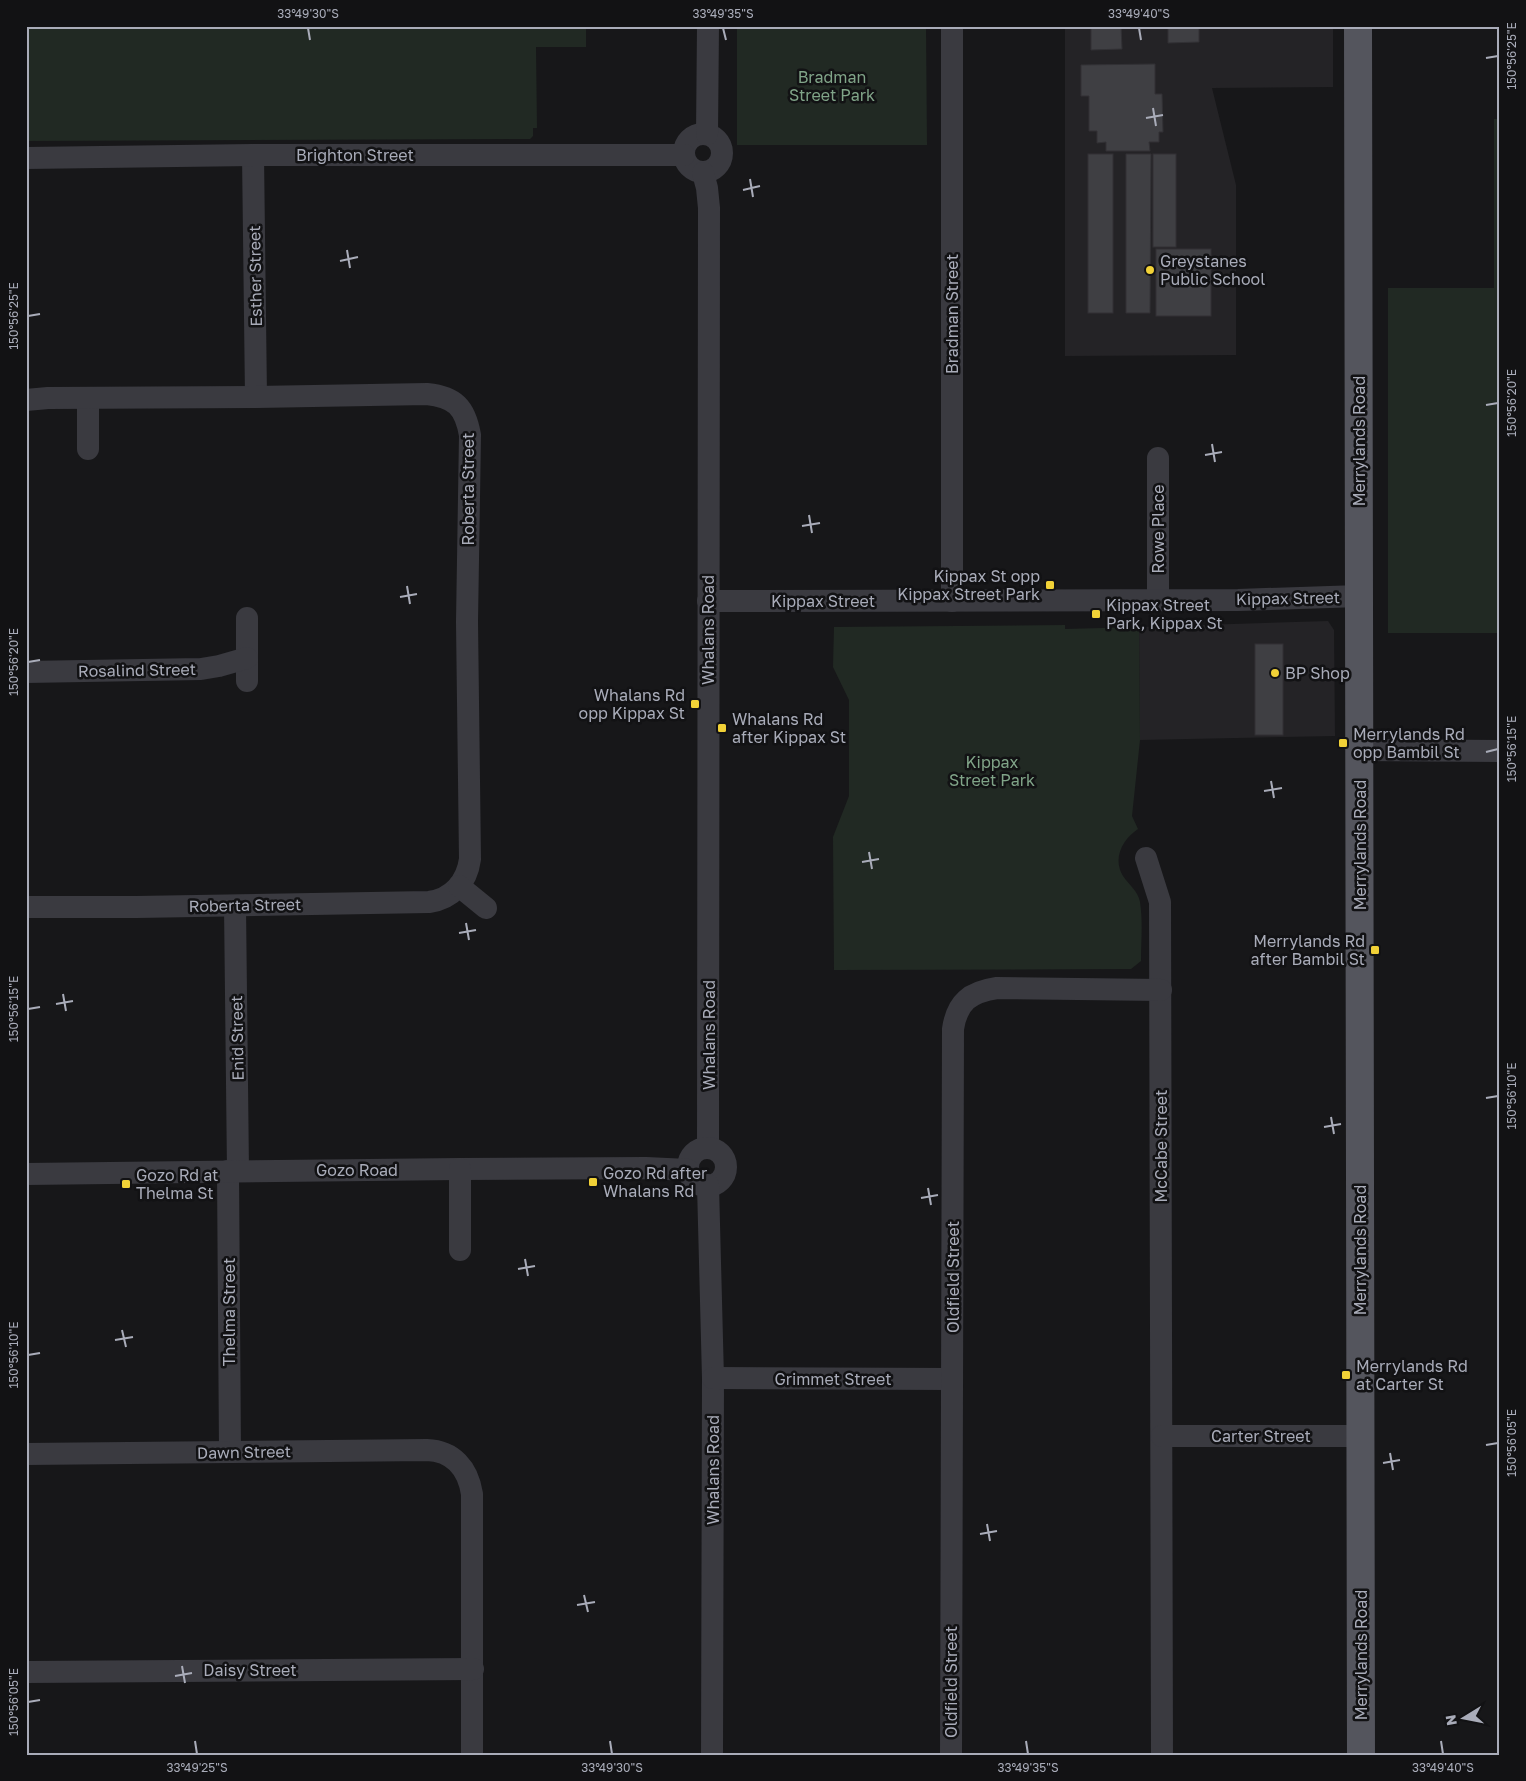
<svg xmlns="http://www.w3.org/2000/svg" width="1526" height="1781" font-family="'Golos Text',sans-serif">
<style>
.built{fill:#242326}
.green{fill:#212923}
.building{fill:#3f3f43;stroke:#323135}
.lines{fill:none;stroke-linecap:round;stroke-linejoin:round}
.minor{stroke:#3a3a40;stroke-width:22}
.major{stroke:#54555d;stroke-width:28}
.ticks{fill:none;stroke:#a9acb9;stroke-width:2}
.poi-dot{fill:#f1d137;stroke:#121214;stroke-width:2}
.labels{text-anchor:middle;stroke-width:5;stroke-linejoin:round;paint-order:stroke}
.park-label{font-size:16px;fill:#80a488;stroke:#121214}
.street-label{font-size:16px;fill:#a9acb9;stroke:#121214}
.poi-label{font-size:16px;fill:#a9acb9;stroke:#121214;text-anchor:start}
.neatline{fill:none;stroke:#a9acb9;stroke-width:2}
.ticks-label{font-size:12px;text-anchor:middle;fill:#a9acb9}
</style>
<rect width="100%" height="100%" fill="#171719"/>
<g class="built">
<polygon points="1065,26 1333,26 1333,87 1212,88 1236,185 1236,355 1065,356"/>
<polygon points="1328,621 1334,630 1335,736 1140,740 1139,627"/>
</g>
<g class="green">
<polygon points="26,26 586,26 586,47 536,47 537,128 533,128 533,136 530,139 26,141"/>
<polygon points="737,26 926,26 927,145 737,145"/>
<polygon points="1494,119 1500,119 1500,633 1388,633 1388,288 1494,288"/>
<path d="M1065 625V629L1139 627 1140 740 1132 816 1138 829C1123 839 1112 858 1123 876 1129 885 1138 891 1140 902 1143 921 1141 942 1141 961L1131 969 834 970 833 837 849 796V700L833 667 834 627Z"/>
</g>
<g class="building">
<polygon points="1091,26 1121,26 1122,49 1091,50"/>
<polygon points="1168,26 1199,26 1199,42 1168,43"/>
<polygon points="1155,64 1155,94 1162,94 1163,132 1159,132 1159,142 1149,142 1150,151 1106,151 1106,142 1097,143 1097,131 1089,131 1089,96 1081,96 1081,65"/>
<rect x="1088" y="154" width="25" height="159"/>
<polygon points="1126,154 1151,154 1150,313 1126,313"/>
<rect x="1153" y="154" width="23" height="93"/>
<rect x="1156" y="249" width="55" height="67"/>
<rect x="1255" y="644" width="28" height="91"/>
</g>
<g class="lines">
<g class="minor">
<polyline points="952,26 952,601"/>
<circle cx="703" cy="153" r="19"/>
<polyline points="707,134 708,26"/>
<polyline points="253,155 256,397"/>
<polyline points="26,158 253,155 684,155"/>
<polyline points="703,173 707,188 709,208 708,1148"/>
<polyline points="88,398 88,449"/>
<path d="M26 400 48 398 256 397 427 394C455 397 465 407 470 435L467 622 470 859C467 882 452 899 429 902L136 907H26"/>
<polyline points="1158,458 1158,600"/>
<polyline points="708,601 1238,600 1359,596"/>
<polyline points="247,618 247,681"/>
<polyline points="26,672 201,669 219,666 247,658"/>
<polyline points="1359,750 1500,751"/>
<polyline points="1146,858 1160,902 1162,1755"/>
<polyline points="459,886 486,908"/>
<polyline points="235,906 238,1171"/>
<circle cx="707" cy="1167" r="19"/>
<polyline points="228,1171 230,1452"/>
<polyline points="26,1174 460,1169 646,1168 688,1170"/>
<polyline points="708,1185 713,1378 712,1755"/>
<polyline points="460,1250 460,1169"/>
<polyline points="713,1378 952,1379"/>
<polyline points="1162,1436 1361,1436"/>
<path d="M26 1454 427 1450C453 1451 468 1468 472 1494V1755"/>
<polyline points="26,1672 473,1669"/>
<path d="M951 1755 953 1029C957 1002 970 992 997 988L1161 990"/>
</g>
<polyline class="major" points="1358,26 1361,1755"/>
</g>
<path class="ticks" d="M308 28 310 40M723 28 726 40M1139 28 1141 40M1486 58 1498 56M1153 108 1156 126M1146 118 1163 115M750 179 753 197M743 190 760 186M347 250 350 268M340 261 358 257M28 316 40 314M1486 405 1498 403M1212 444 1215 462M1205 455 1222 452M809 515 812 533M802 526 820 523M407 586 410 604M400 597 417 594M28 662 40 660M1486 752 1498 749M1271 781 1274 798M1264 791 1282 788M869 852 872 869M862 862 879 859M466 923 469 940M459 933 476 930M63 994 66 1011M56 1004 73 1001M28 1009 40 1007M1486 1098 1498 1096M1331 1117 1334 1134M1324 1127 1341 1124M928 1188 931 1205M921 1198 938 1195M525 1259 528 1276M518 1269 535 1266M122 1330 126 1347M115 1340 133 1337M28 1355 40 1353M1486 1445 1498 1443M1390 1453 1393 1470M1383 1463 1400 1460M987 1524 990 1541M980 1534 997 1531M584 1595 588 1612M577 1605 595 1602M182 1666 185 1683M175 1676 192 1673M28 1702 40 1700M195 1741 197 1754M610 1741 612 1754M1026 1741 1028 1754M1441 1741 1443 1754"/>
<g class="poi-dot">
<circle cx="1150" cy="270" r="5"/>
<rect x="1045" y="580" width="10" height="10" rx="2.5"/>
<rect x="1091" y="609" width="10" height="10" rx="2.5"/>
<circle cx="1275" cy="673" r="5"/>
<rect x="690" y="699" width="10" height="10" rx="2.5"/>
<rect x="717" y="723" width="10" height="10" rx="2.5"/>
<rect x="1338" y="738" width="10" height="10" rx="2.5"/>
<rect x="1370" y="945" width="10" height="10" rx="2.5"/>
<rect x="588" y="1177" width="10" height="10" rx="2.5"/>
<rect x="121" y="1179" width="10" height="10" rx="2.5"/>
<rect x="1341" y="1370" width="10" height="10" rx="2.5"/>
</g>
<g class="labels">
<g class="park-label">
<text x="832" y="83">Bradman<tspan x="832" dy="18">Street Park</tspan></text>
<text x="992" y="768">Kippax<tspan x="992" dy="18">Street Park</tspan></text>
</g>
<g class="street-label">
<text x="355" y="161">Brighton Street</text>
<text transform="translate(255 276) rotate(-91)" y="6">Esther Street</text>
<text transform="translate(952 314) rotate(-90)" y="6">Bradman Street</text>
<text transform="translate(1359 441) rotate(-90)" y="6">Merrylands Road</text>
<text transform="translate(468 489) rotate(-90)" y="6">Roberta Street</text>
<text transform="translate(1158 529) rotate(-90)" y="6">Rowe Place</text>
<text transform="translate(1288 598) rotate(-1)" y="6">Kippax Street</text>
<text x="823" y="607">Kippax Street</text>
<text transform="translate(708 630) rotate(-90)" y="6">Whalans Road</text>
<text transform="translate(137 670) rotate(-1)" y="6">Rosalind Street</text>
<text transform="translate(1360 845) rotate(-90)" y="6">Merrylands Road</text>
<text transform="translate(245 905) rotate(-1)" y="6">Roberta Street</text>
<text transform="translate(709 1035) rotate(-90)" y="6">Whalans Road</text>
<text transform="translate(237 1038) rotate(-91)" y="6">Enid Street</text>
<text transform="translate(1161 1146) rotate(-90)" y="6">McCabe Street</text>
<text x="357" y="1176">Gozo Road</text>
<text transform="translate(1360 1250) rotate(-90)" y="6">Merrylands Road</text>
<text transform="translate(953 1277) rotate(-90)" y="6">Oldfield Street</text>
<text transform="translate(229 1312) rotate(-90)" y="6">Thelma Street</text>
<text x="833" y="1385">Grimmet Street</text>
<text x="1261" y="1442">Carter Street</text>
<text transform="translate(244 1452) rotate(-1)" y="6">Dawn Street</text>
<text transform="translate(713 1470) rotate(-90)" y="6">Whalans Road</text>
<text transform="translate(1361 1655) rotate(-90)" y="6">Merrylands Road</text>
<text x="250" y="1676">Daisy Street</text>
<text transform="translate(951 1682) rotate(-90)" y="6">Oldfield Street</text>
</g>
<g class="poi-label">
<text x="1160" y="267">Greystanes<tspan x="1160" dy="18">Public School</tspan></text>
<text x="1040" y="582" text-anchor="end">Kippax St opp<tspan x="1040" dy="18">Kippax Street Park</tspan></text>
<text x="1106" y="611">Kippax Street<tspan x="1106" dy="18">Park, Kippax St</tspan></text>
<text x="1285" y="679">BP Shop</text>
<text x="685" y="701" text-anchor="end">Whalans Rd<tspan x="685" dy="18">opp Kippax St</tspan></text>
<text x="732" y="725">Whalans Rd<tspan x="732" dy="18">after Kippax St</tspan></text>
<text x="1353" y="740">Merrylands Rd<tspan x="1353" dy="18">opp Bambil St</tspan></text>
<text x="1365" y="947" text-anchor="end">Merrylands Rd<tspan x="1365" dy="18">after Bambil St</tspan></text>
<text x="603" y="1179">Gozo Rd after<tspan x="603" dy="18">Whalans Rd</tspan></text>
<text x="136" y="1181">Gozo Rd at<tspan x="136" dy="18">Thelma St</tspan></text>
<text x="1356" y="1372">Merrylands Rd<tspan x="1356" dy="18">at Carter St</tspan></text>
</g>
</g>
<rect width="1526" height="1781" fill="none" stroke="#121214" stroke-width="55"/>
<g transform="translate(1464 1718) rotate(260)" stroke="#121214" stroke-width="4" paint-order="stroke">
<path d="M0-4L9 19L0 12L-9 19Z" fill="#a9acb9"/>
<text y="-8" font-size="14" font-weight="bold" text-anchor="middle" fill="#a9acb9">N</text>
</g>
<rect x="28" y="28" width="1470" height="1726" class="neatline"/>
<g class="ticks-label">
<text x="308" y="18">33°49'30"S</text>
<text x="723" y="18">33°49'35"S</text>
<text x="1139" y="18">33°49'40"S</text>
<text transform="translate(1512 56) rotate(-90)" y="4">150°56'25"E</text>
<text transform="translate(14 316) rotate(-90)" y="4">150°56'25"E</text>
<text transform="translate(1512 403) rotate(-90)" y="4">150°56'20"E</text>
<text transform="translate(14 662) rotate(-90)" y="4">150°56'20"E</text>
<text transform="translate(1512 749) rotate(-90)" y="4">150°56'15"E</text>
<text transform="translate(14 1009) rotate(-90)" y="4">150°56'15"E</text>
<text transform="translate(1512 1096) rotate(-90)" y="4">150°56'10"E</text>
<text transform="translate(14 1355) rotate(-90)" y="4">150°56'10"E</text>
<text transform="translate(1512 1443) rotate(-90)" y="4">150°56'05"E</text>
<text transform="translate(14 1702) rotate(-90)" y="4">150°56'05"E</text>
<text x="197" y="1772">33°49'25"S</text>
<text x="612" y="1772">33°49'30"S</text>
<text x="1028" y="1772">33°49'35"S</text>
<text x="1443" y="1772">33°49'40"S</text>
</g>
</svg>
